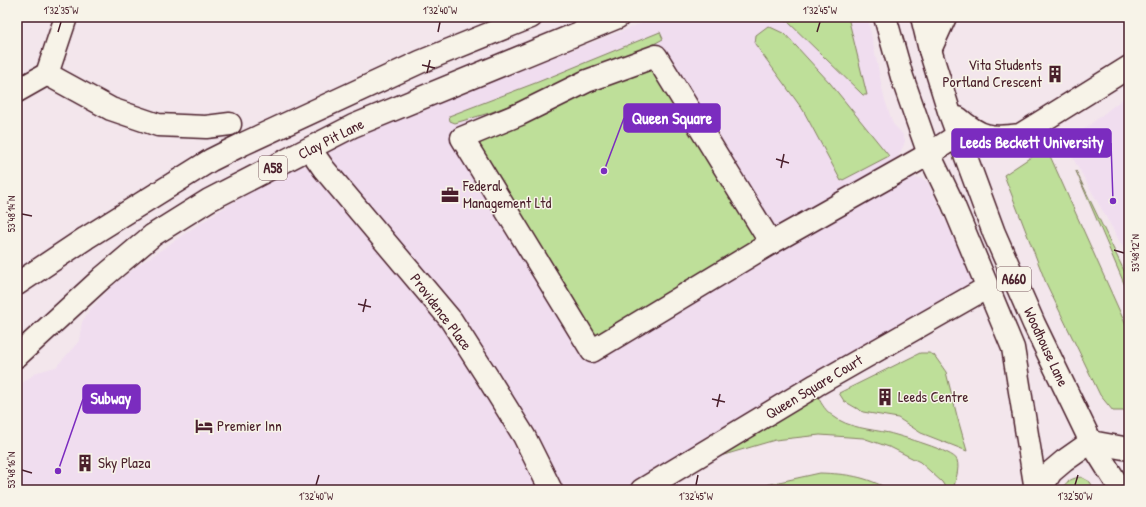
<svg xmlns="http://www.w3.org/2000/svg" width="1146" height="507" font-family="'Patrick Hand',sans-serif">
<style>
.built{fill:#f0ddef}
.green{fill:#bedf99;stroke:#847f62}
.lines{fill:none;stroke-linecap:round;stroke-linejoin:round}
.pedestrian-casing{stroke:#4a1f2b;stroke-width:25}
.minor-casing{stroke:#4a1f2b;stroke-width:25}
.tertiary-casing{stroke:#4a1f2b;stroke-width:25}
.trunk-casing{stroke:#4a1f2b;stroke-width:25}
.pedestrian{stroke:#f7f3e8;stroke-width:22}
.minor{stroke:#f7f3e8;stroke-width:22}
.tertiary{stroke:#f7f3e8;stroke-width:22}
.trunk{stroke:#f7f3e8;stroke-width:22}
.ticks{fill:none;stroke:#4a1f2b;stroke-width:1.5}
.labels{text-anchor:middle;stroke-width:3;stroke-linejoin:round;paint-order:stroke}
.shield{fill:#f7f3e8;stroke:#7e5f64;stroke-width:1}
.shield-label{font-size:14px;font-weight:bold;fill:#4a1f2b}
.poi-label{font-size:15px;fill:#4a1f2b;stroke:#f7f3e8;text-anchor:start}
.street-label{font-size:15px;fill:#4a1f2b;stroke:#f7f3e8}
.leader{fill:none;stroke:#7b2cbf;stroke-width:1.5}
.callout-dot{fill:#7b2cbf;stroke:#f7f3e8;stroke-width:1.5}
.callout{fill:#7b2cbf;stroke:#7b2cbf;stroke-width:1.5}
.callout-label{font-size:16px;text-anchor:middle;font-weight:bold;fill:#fff}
.neatline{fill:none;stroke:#4a1f2b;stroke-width:1.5}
.ticks-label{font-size:10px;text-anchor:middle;fill:#4a1f2b}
</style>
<rect width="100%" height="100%" fill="#f3e6ec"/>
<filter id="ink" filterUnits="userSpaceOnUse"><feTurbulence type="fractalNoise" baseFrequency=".025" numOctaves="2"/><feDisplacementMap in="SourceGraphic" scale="8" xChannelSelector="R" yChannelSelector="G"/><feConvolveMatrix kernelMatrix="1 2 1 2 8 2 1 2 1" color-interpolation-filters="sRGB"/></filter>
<g filter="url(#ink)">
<g class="built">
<polygon points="658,17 869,17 869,24 884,97 893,124 901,132 905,140 904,144 899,155 912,178 920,178 927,181 981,295 818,397 682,478 669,490 17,490 17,387 37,372 56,367 79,341 82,322 89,311 110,288 136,267 196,226 230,204 296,167 305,166 324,154 326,151 453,96"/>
<polygon points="1129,94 1129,258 1065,144"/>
</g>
<g class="green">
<polygon points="783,17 848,17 867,95 863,95"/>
<polygon points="768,26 785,34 830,83 889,156 841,181 803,110 755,44 756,35"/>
<polygon points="660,32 663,39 643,50 516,103 489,113 455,123 450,121 449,116 538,82"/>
<polygon points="656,56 771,243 592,351 462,137"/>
<polygon points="1046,147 1129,332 1129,411 1113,411 1100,395 1046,283 1004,175"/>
<polygon points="1076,171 1129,281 1129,295"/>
<polygon points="920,353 929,353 934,355 946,372 957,416 967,451 921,433 898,418 863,412 844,401 839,393"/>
<path d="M818 397C822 405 826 411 833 416 848 428 870 429 889 433 900 436 954 451 957 460 960 469 955 481 953 490H947L942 482 920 462 892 448 863 438 820 435 775 440 717 457Z"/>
<path d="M820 473C847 474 865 476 890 490H756L770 484Z"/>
<path d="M1081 477 1090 482 1095 490H1062C1065 481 1073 478 1081 477Z"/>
</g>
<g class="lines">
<g class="pedestrian-casing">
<g id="pedestrian">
<polyline points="66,17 47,74 111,109 158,125 206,127 230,124"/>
<polyline points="17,91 47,74"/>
</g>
</g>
<g class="minor-casing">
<g id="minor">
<polyline points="930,50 945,17"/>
<polygon points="656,56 771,243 592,351 462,138 520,114 587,81"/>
<path d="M958 118C981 138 991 139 1020 135L1129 67"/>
<polyline points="310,149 324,169 451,320 488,378 524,436 551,490"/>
<polyline points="771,243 929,154 969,128"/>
<polyline points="642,490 816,385 988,287"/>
</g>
</g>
<g class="tertiary-casing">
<polyline id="tertiary" points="1040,490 1051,472 1064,461 1091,442 1129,449"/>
</g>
<g class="trunk-casing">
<g id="trunk">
<polyline points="885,17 902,77 929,154 953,204 1013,348 1036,490"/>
<polyline points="922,17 930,50 949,111 994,233 1034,324 1091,442 1121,490"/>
<polyline points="17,284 86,238 211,160 243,144 420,62 531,17"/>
<polyline points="17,356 102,278 153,235 209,200 353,126 618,17"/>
</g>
</g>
<use href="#pedestrian" class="pedestrian"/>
<use href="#minor" class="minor"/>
<use href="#tertiary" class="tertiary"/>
<use href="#trunk" class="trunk"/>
</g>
</g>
<path class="ticks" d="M58 32 61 22M438 32 440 22M817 32 820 22M422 65 435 68M427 73 430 60M776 159 789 163M781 168 784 154M22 214 32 216M1114 250 1124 253M358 304 371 307M363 312 366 299M712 399 725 402M717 407 720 394M22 470 32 473M316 485 319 475M696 485 698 475M1075 485 1078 475"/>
<defs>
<g id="building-bare" transform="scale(1.38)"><path d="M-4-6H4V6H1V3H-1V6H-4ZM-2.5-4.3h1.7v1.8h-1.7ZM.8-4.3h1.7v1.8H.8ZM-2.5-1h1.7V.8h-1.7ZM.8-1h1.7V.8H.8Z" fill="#4a1f2b" stroke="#f7f3e8" stroke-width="2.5" paint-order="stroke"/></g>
<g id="office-bare" transform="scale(1.38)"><path d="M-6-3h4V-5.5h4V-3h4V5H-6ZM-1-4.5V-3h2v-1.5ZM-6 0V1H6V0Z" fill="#4a1f2b" stroke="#f7f3e8" stroke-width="2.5" paint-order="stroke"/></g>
<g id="hotel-bare" transform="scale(1.38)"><path d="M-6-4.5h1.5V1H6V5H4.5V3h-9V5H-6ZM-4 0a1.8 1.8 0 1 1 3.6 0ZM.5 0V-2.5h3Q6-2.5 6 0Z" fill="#4a1f2b" stroke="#f7f3e8" stroke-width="2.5" paint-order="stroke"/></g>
</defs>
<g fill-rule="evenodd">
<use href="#building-bare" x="1055" y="74"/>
<use href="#office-bare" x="450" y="195"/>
<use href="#building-bare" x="885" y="397"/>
<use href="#hotel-bare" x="204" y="426"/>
<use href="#building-bare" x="85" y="463"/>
</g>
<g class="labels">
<g class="shield">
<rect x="259" y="156" width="28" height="24" rx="3"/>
<rect x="997" y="267" width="34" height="24" rx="3"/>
</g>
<g class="shield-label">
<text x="273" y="173">A58</text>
<text x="1014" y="284">A660</text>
</g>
<g class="poi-label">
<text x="1042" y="70" text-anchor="end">Vita Students<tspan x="1042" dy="17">Portland Crescent</tspan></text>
<text x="463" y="191">Federal<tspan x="463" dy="17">Management Ltd</tspan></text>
<text x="898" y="402">Leeds Centre</text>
<text x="217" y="431">Premier Inn</text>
<text x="98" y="468">Sky Plaza</text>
</g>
<g class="street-label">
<text transform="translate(331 139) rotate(-27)" y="5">Clay Pit Lane</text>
<text transform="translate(441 312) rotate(53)" y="5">Providence Place</text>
<text transform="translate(1046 347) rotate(65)" y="5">Woodhouse Lane</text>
<text transform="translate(814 387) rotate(-31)" y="5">Queen Square Court</text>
</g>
</g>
<path class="leader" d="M604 171L624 118M1113 201L1111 143M58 471L83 399"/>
<g class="callout-dot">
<circle cx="604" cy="171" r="4"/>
<circle cx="1113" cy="201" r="4"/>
<circle cx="58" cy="471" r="4"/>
</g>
<g class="callout">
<rect x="624" y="104" width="96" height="28" rx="4"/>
<rect x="952" y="129" width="159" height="28" rx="4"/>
<rect x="83" y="385" width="57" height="28" rx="4"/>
</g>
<g class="callout-label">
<text x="672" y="124">Queen Square</text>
<text x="1032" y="148">Leeds Beckett University</text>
<text x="111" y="404">Subway</text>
</g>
<rect width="1146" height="507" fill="none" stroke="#f7f3e8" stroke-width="44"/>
<rect x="22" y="22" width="1102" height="463" class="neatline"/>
<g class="ticks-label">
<text x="61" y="14">1°32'35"W</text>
<text x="440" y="14">1°32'40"W</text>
<text x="820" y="14">1°32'45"W</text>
<text transform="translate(11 214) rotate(-90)" y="4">53°48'14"N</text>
<text transform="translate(1135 253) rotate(-90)" y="4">53°48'12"N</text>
<text transform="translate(11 470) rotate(-90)" y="4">53°48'16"N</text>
<text x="316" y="500">1°32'40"W</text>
<text x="696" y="500">1°32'45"W</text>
<text x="1075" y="500">1°32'50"W</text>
</g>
</svg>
